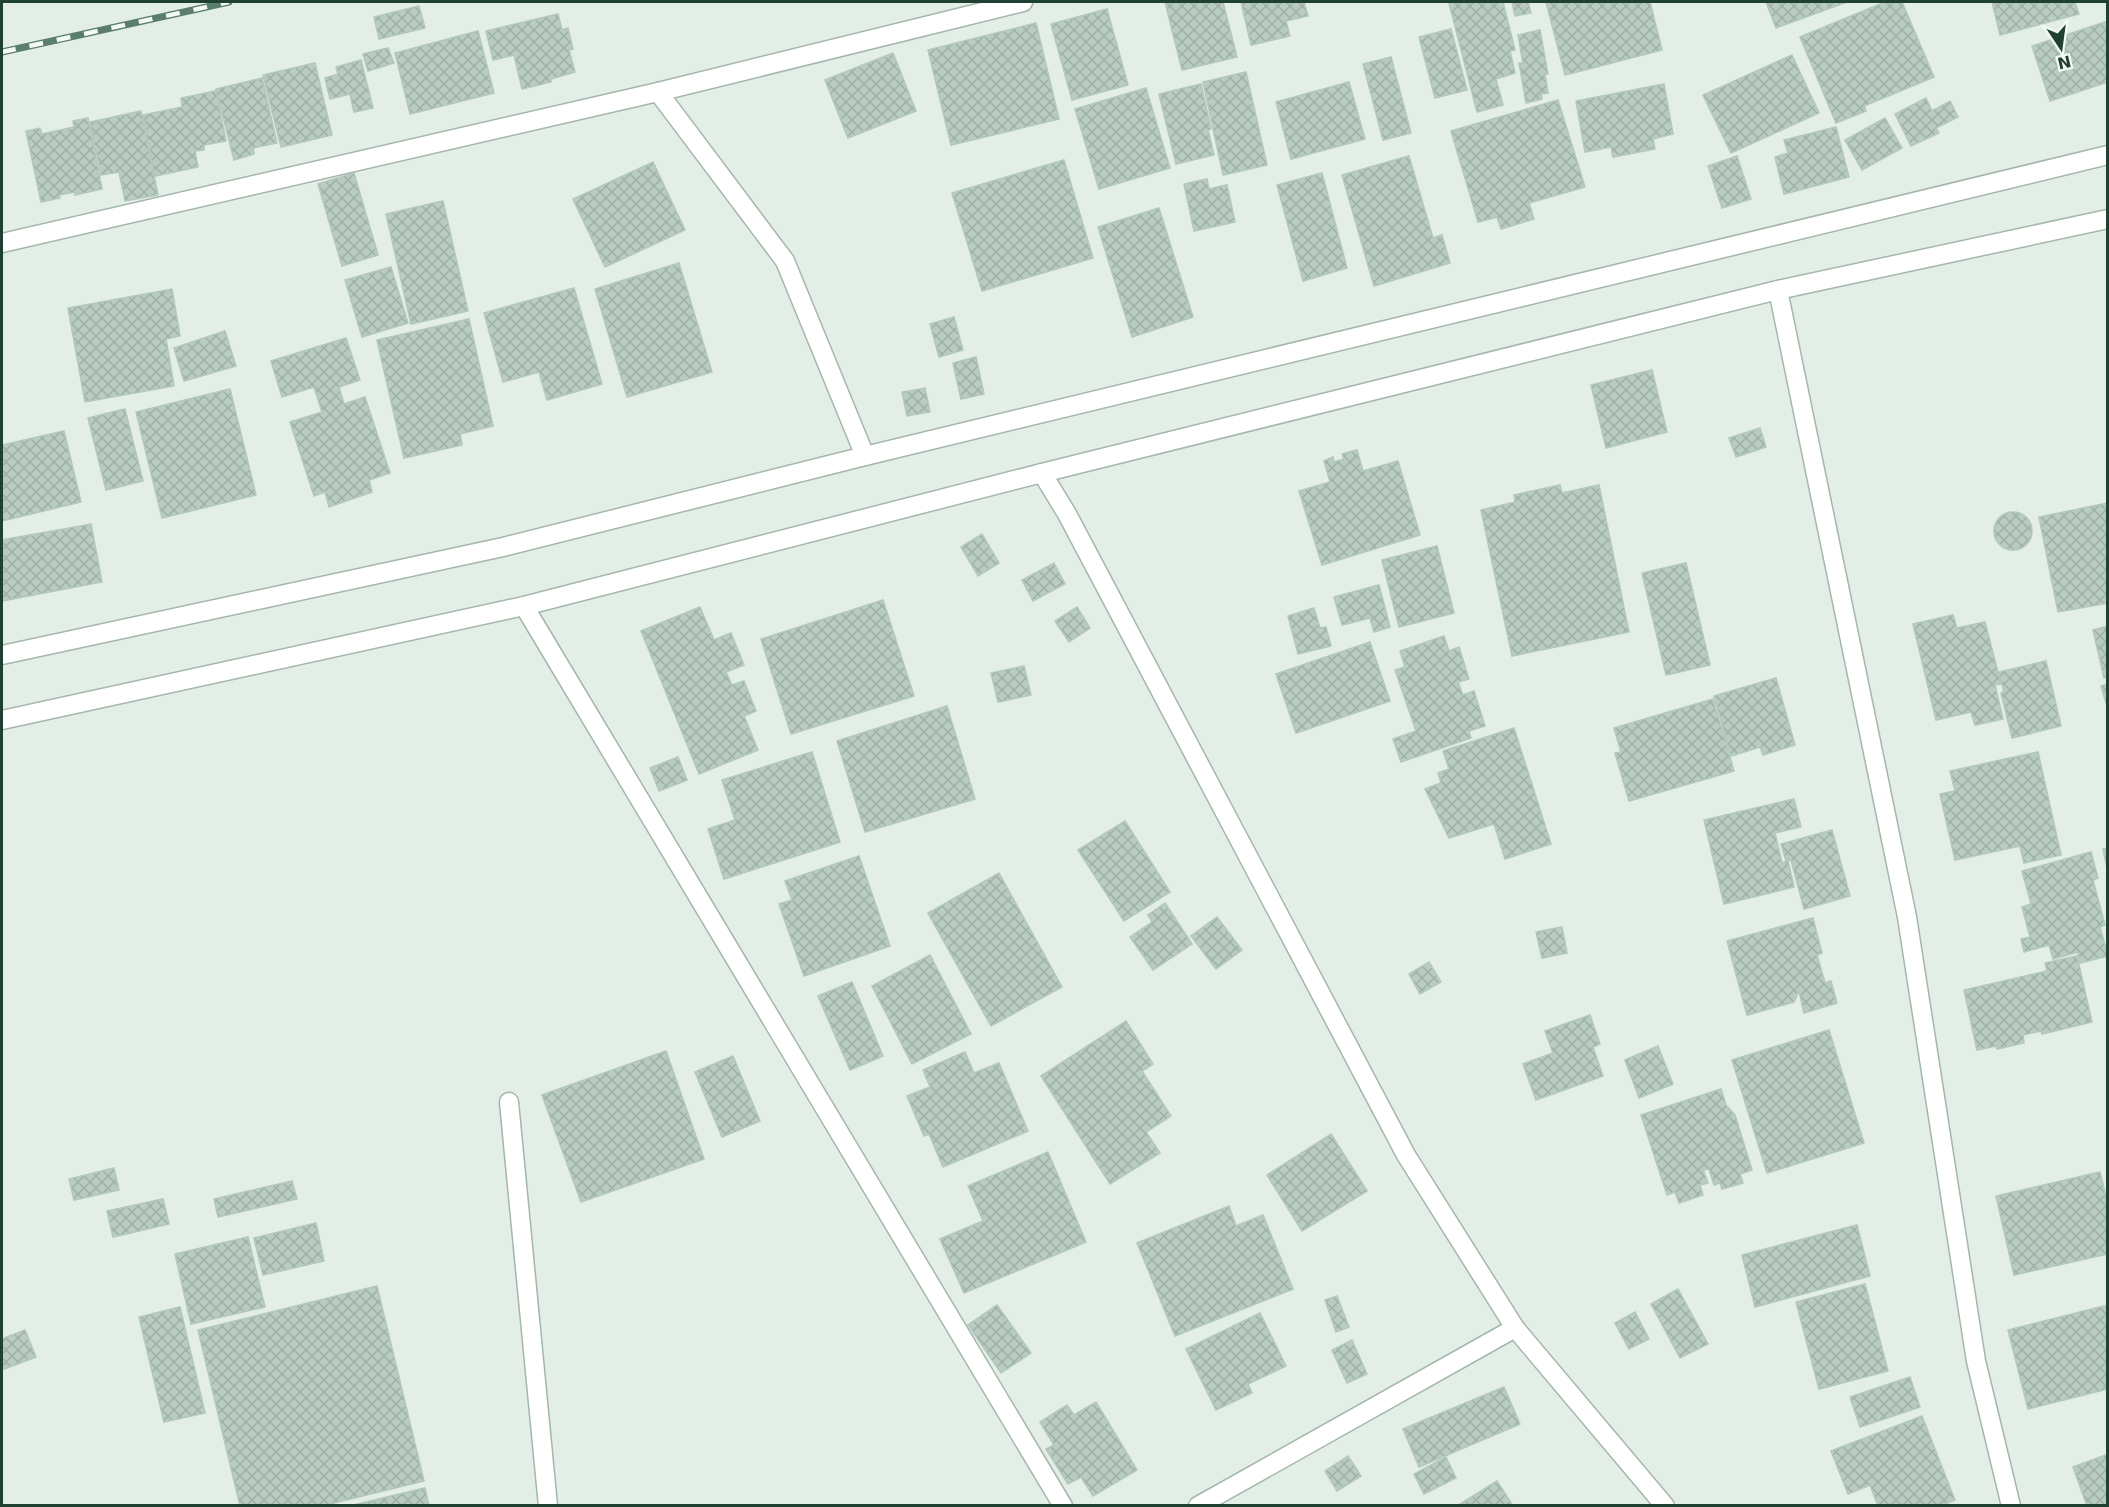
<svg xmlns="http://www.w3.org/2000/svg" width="2109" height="1507" font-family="'DejaVu Sans',sans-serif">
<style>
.building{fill:url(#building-cross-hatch);stroke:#b3c8bc;stroke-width:1.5}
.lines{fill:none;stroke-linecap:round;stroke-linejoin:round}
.street-casing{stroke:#a4b7ac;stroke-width:21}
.street{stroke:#fff;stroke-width:18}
.rail-casing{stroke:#5a7d6d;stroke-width:7}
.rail{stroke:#f3faf5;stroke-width:4.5;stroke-dasharray:14;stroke-linecap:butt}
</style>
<defs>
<pattern id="building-cross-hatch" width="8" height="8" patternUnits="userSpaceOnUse" patternTransform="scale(1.5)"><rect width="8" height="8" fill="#b9ccc1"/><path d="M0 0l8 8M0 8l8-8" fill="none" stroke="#9fb0a6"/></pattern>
</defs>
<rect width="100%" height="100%" fill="#e2eee6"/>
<g class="building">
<polygon points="1165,2 1223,2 1237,57 1182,70"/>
<polygon points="1241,2 1304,2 1308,16 1286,21 1290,36 1251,45"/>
<polygon points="1454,2 1503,2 1515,50 1510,51 1515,73 1496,79 1503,105 1477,112 1449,3"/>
<polygon points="1512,2 1528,2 1531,13 1515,16"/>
<polygon points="1546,2 1650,2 1662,50 1565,75"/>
<polygon points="1766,2 1847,2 1776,28"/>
<polygon points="1885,2 1902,2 1934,77 1864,106 1866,111 1836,123 1800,37"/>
<polygon points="1992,2 2075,2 2079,14 2000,35"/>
<polygon points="419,6 425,28 379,39 374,17"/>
<polygon points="1107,9 1128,85 1072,100 1051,24"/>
<polygon points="558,14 562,30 568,28 573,49 569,50 575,72 551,79 551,82 522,89 514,55 493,60 486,31"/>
<polygon points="2108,21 2108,82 2050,101 2032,46"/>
<polygon points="1036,23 1059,119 951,145 928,50"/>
<polygon points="1451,29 1467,90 1435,98 1419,37"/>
<polygon points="1540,30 1548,74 1545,74 1548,93 1541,94 1542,99 1526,103 1519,63 1523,63 1518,35"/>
<polygon points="478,31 494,93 410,114 395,53"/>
<polygon points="388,48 394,63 368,71 363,54"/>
<polygon points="893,53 916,111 848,138 825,80"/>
<polygon points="1792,55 1819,113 1731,153 1703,95"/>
<polygon points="1391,57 1411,133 1383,140 1363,64"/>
<polygon points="361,60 373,108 354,112 350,94 330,99 325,78 338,74 336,67"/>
<polygon points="315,63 332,135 281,147 263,75"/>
<polygon points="1246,72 1267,165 1223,175 1203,82"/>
<polygon points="262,78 277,143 253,148 254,154 234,160 216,89"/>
<polygon points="1349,82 1365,139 1291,159 1276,102"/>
<polygon points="1201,84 1211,129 1208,130 1214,155 1176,164 1159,94"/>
<polygon points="1664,84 1673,134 1653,139 1655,149 1613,157 1611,147 1585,152 1576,101"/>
<polygon points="1146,88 1170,168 1099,189 1075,109"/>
<polygon points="216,91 226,141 204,145 204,150 195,151 198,167 155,176 143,115 182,107 181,98"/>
<polygon points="1926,98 1932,111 1950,101 1958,117 1936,128 1939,133 1911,146 1895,114"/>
<polygon points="1558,100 1585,187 1529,203 1534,219 1501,229 1497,217 1478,222 1451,131"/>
<polygon points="141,111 158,195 125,201 119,172 101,175 90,122"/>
<polygon points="88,118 102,189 75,195 75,192 59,195 60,198 41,202 26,131 40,128 42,134 74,127 73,121"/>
<polygon points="1885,118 1902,148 1862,170 1845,140"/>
<polygon points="1836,127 1849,177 1784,194 1775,157 1788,153 1784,140"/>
<polygon points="1409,156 1433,238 1442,235 1450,263 1374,286 1342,175"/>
<polygon points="1737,156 1751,199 1722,208 1708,166"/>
<polygon points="1064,160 1093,258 982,291 952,193"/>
<polygon points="653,162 685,230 605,267 573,199"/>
<polygon points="354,173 378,255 342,266 318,184"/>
<polygon points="1322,173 1347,268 1303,281 1277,185"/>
<polygon points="1207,179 1209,189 1227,185 1235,222 1194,231 1184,184"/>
<polygon points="443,201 468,311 411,324 386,214"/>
<polygon points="1159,208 1193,317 1132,337 1098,227"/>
<polygon points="679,263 712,372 627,397 595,289"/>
<polygon points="391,267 408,323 362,337 345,280"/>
<polygon points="574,288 602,384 547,400 539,372 503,382 484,313"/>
<polygon points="172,289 180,336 166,339 174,386 85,402 68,308"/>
<polygon points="954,317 963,350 939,357 930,324"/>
<polygon points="469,319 493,426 460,434 462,445 404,458 377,340"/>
<polygon points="225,331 236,366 184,381 174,348"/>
<polygon points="346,338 360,380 339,387 344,404 365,397 390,473 369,480 372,492 329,507 325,492 314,496 290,422 322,412 314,387 282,397 271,361"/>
<polygon points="976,357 984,394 961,399 953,363"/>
<polygon points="1652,370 1667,432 1606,448 1591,385"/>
<polygon points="925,388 930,412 907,416 902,392"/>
<polygon points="230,389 256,495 162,518 136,412"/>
<polygon points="125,409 143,481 106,490 88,418"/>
<polygon points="1760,428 1766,447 1736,457 1729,438"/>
<polygon points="64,431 81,502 2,521 2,445"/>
<polygon points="1357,450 1363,471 1398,461 1420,535 1322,565 1299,491 1330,482 1324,461 1333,457 1334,462 1344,459 1342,454"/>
<polygon points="1560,485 1562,493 1599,485 1629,632 1512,656 1481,510 1515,502 1514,495"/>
<polygon points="2108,503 2108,603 2058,612 2039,517"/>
<circle cx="2013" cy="531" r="19"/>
<polygon points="91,524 102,582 2,601 2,540"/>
<polygon points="982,534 999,563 978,576 961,547"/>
<polygon points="1437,546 1454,613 1399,627 1382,560"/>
<polygon points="1054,563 1065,584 1033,601 1022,580"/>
<polygon points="1686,563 1710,665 1666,675 1642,573"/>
<polygon points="1379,585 1390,627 1374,632 1370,618 1342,625 1334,597"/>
<polygon points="883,600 914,696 791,734 761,639"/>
<polygon points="700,607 714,640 731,633 744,665 726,672 732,685 744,681 756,711 744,716 758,750 699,774 641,631"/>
<polygon points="1077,607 1090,628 1069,642 1055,621"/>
<polygon points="1314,608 1320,628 1326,627 1331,646 1298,654 1288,616"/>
<polygon points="1953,615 1957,628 1985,622 2001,684 1995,685 2003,719 1975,725 1971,712 1936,720 1913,624"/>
<polygon points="2108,626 2108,677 2104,678 2093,630"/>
<polygon points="1444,636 1449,651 1459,647 1469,679 1458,682 1463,695 1474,691 1485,726 1469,731 1471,738 1401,762 1393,739 1416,731 1395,670 1405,667 1400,651"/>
<polygon points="1370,642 1390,701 1296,733 1276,674"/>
<polygon points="2046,661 2061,726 2012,738 2001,693 2004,692 1999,672"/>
<polygon points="1024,666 1031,695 998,702 991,673"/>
<polygon points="1776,678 1795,745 1763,755 1760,747 1731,756 1714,696"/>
<polygon points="2108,684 2108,710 2101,686"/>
<polygon points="1713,699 1734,771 1629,801 1615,753 1621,752 1614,728"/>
<polygon points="947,706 975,799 865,832 837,741"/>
<polygon points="1514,728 1551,844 1505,859 1494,824 1449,838 1425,789 1441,783 1438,773 1449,769 1443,751"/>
<polygon points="812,752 840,842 724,879 708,829 735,820 722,780"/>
<polygon points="2038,752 2061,855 2024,863 2020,846 1955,860 1940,794 1955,791 1950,771"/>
<polygon points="678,757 687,780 659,791 650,768"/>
<polygon points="1794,799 1801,827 1775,833 1782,863 1788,861 1794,887 1724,904 1704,820"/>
<polygon points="1125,821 1170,892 1124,921 1078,850"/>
<polygon points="1832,830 1850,896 1804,909 1791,860 1786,861 1781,844"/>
<polygon points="2108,848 2108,873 2103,849"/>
<polygon points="2091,852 2098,878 2093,880 2105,925 2100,927 2108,956 2080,963 2078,952 2053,959 2049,945 2024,952 2021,939 2030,937 2022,907 2031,904 2022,871"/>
<polygon points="859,856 890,946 804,976 779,904 792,900 785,881"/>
<polygon points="999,873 1062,987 991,1026 928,913"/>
<polygon points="1165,903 1192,944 1153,970 1130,937 1152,922 1148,915"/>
<polygon points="1217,917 1242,950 1216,969 1191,936"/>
<polygon points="1813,918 1822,953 1817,955 1825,983 1831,981 1837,1003 1804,1013 1799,991 1794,1002 1747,1015 1727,941"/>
<polygon points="1562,927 1567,953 1542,958 1536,932"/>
<polygon points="930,955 971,1034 912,1064 872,986"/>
<polygon points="2077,956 2092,1022 2042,1034 2041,1031 2023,1035 2024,1043 1997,1049 1996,1046 1977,1050 1964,990 2047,971 2045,963"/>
<polygon points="1429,962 1441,982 1420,994 1409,974"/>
<polygon points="852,982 883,1056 850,1070 818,996"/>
<polygon points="1590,1015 1600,1044 1593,1047 1603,1076 1536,1100 1523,1064 1553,1053 1545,1031"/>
<polygon points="1126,1021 1153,1064 1142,1071 1171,1116 1146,1132 1160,1153 1110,1184 1041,1076"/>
<polygon points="1829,1030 1864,1143 1767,1173 1732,1060"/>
<polygon points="1658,1046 1673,1084 1639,1098 1625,1060"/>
<polygon points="666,1051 704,1159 581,1202 542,1095"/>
<polygon points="965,1052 974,1073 999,1063 1028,1131 943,1167 929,1134 924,1136 907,1096 930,1087 923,1070"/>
<polygon points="733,1056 760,1121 722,1137 695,1072"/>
<polygon points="1721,1089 1726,1105 1735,1115 1752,1170 1740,1174 1743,1183 1722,1189 1720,1183 1714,1185 1709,1169 1703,1170 1708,1183 1700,1185 1703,1195 1679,1203 1675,1192 1667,1195 1641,1115"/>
<polygon points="1331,1134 1367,1191 1302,1231 1267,1175"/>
<polygon points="1048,1152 1086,1242 964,1293 940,1239 983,1221 968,1186"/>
<polygon points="114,1168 119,1190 74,1200 69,1179"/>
<polygon points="2100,1172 2108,1205 2108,1254 2014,1275 1996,1196"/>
<polygon points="292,1181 297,1199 218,1217 214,1199"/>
<polygon points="163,1199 169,1224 113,1237 107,1211"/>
<polygon points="1229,1206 1236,1226 1263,1215 1293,1289 1175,1336 1137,1243"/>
<polygon points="316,1223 324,1261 263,1275 254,1238"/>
<polygon points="1857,1225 1870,1276 1755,1307 1742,1255"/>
<polygon points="248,1237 265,1307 191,1324 175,1254"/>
<polygon points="1865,1284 1888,1371 1819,1389 1796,1302"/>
<polygon points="377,1286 424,1481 322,1506 240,1506 198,1330"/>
<polygon points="1678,1289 1708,1344 1680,1358 1651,1304"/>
<polygon points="1337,1296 1349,1327 1336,1332 1325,1300"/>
<polygon points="997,1305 1031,1353 1001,1373 968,1325"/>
<polygon points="2108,1305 2108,1389 2028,1409 2008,1330"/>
<polygon points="180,1307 205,1413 164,1422 139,1317"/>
<polygon points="1635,1312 1649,1339 1629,1349 1615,1323"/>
<polygon points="1260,1313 1286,1366 1248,1384 1252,1393 1216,1410 1186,1349"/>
<polygon points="25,1330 36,1357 2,1370 2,1339"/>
<polygon points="1352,1340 1367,1374 1347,1383 1332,1350"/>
<polygon points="1910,1377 1920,1407 1860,1427 1850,1397"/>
<polygon points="1504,1387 1520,1424 1419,1467 1403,1429"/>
<polygon points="1096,1402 1137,1470 1093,1496 1081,1477 1068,1484 1046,1449 1054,1445 1040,1422 1067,1405 1074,1415"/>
<polygon points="1922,1416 1955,1500 1940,1506 1878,1506 1870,1485 1848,1494 1831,1451"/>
<polygon points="2108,1454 2108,1506 2087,1506 2073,1467"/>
<polygon points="1348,1456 1361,1476 1337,1491 1325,1471"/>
<polygon points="1446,1457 1456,1478 1424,1494 1414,1474"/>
<polygon points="1497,1481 1513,1506 1457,1506"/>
<polygon points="425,1488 429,1506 349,1506"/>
</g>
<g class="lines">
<g class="street-casing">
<g id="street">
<polyline points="658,92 785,261 865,456"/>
<polyline points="2,243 658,92 1023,2"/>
<polyline points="1778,290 1907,917 1976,1361 2011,1506"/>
<polyline points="1042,473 1067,514 1406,1155 1515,1328 1665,1506"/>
<polyline points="524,606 1063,1506"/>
<polyline points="2,655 503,547 865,456 2108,155"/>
<polyline points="2,720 524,606 1042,473 1778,290 2108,219"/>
<polyline points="509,1102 548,1506"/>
<polyline points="1198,1506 1515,1328"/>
</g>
</g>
<use href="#street" class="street"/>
<g class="rail-casing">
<polyline id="rail" points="2,52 229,2"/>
</g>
<use href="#rail" class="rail"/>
</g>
<rect width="2109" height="1507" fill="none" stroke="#1f4132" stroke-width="6"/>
<g transform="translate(2061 48) rotate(167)" stroke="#f3faf5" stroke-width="4.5" paint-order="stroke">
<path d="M0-4.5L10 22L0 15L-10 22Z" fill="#1f4132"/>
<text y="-9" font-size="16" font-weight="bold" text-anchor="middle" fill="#1f4132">N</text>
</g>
</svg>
